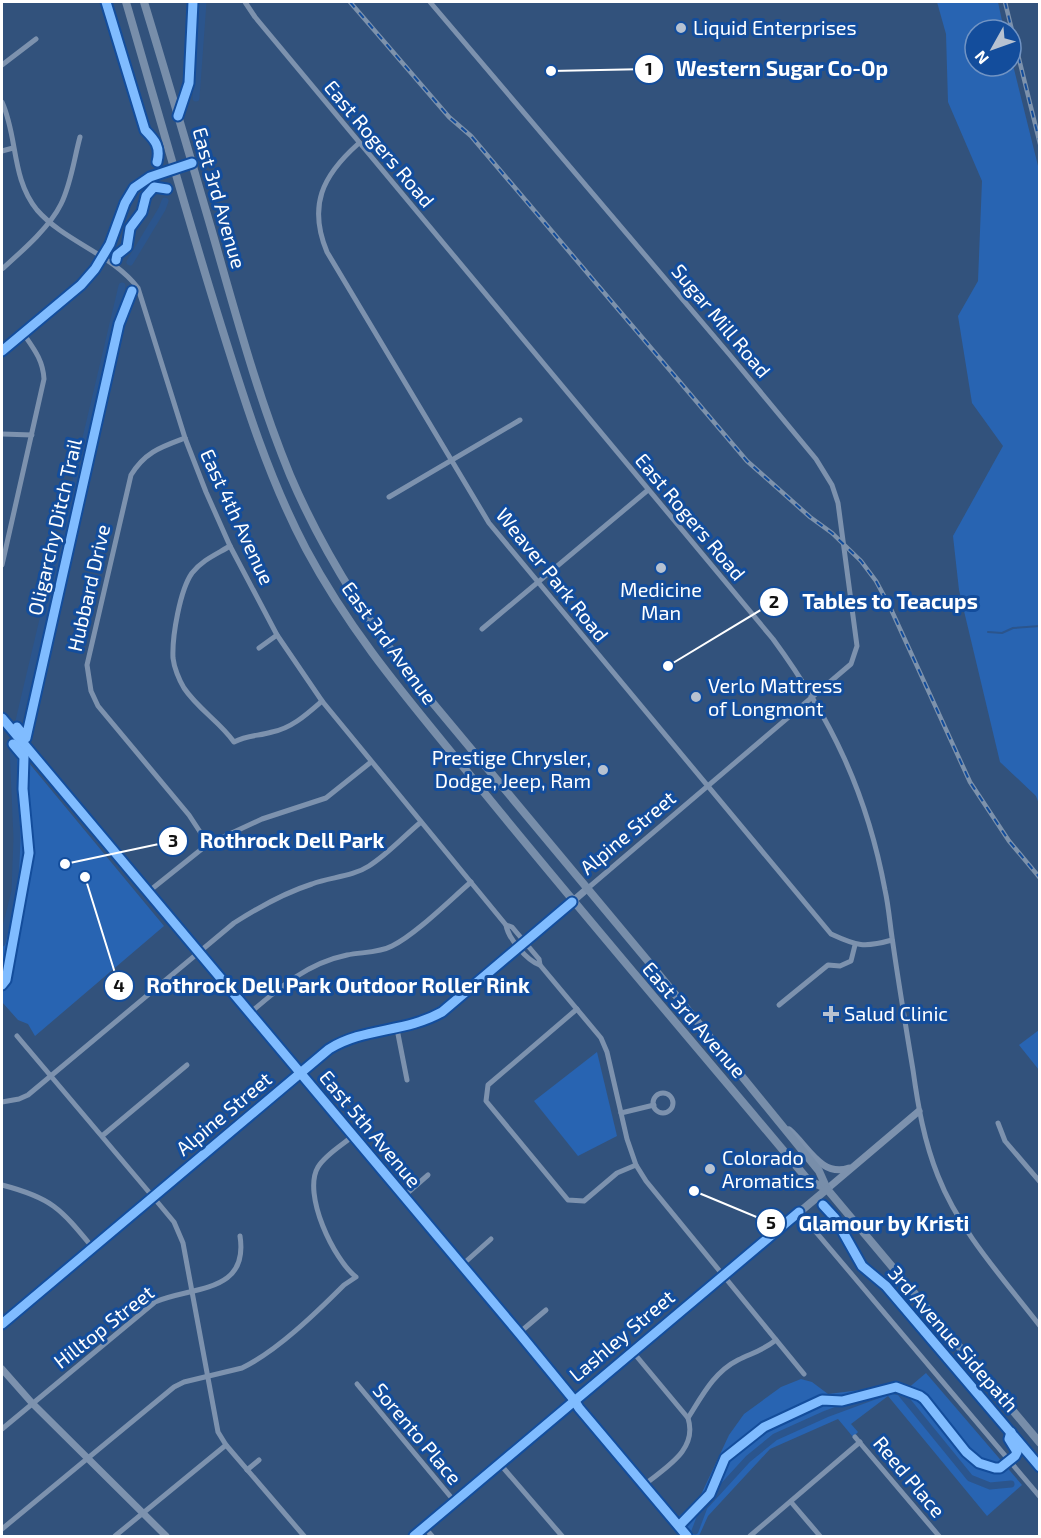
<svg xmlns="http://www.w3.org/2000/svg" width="1041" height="1538" font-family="'Exo 2',sans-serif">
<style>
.green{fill:#2864b2}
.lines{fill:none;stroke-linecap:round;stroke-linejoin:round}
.stream{stroke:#2b558d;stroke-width:2}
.canal{stroke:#2b558d;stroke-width:7}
.minor{stroke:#7d92ae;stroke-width:5}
.tertiary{stroke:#7d92ae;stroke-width:7}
.secondary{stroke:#788eaa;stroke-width:8}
.rail-casing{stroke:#7d92ac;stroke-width:4.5}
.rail{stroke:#134d9c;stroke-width:2;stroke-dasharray:7;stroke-linecap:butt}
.cycleway-casing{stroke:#134d9c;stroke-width:13}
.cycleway{stroke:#80bcff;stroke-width:9}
.poi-dot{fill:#b7c2d1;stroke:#134d9c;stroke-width:2}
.labels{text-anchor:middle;stroke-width:6;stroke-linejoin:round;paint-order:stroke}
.poi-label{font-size:20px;fill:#fff;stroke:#134d9c;text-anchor:start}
.street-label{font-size:20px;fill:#fff;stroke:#134d9c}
.leader{fill:none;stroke:#fff;stroke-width:2}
.callout-dot{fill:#fff;stroke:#134d9c;stroke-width:2}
.mark-label{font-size:18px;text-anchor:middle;font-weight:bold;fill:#111}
.callout-label{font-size:21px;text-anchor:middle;font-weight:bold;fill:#fff;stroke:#134d9c;stroke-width:6;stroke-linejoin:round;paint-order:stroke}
</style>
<rect width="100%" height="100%" fill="#32527c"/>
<g class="green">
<polygon points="937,2 998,2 1004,30 975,30 975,66 1011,66 1011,57 1040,174 1039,804 1036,796 1000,762 959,590 953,536 1003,446 972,403 958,316 978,281 982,181 948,102 946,34"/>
<polygon points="14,745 164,926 35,1036 28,1024 18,1020 2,1002 2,943 15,891 17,838"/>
<polygon points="1039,1030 1039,1070 1019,1045"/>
<polygon points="597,1052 617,1136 578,1156 534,1101"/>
<polygon points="926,1373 1022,1485 987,1516 888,1396 851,1424 858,1432 853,1437 838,1419 770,1449 708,1516 699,1536 694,1536 678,1517 699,1499 729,1435 744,1414 781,1387 801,1379 812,1382 828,1394 877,1388 895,1383 906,1390"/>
</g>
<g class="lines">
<polyline class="stream" points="988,632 1002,633 1013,628 1040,626"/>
<g class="canal">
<polyline points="196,98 203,2"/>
<polyline points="130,262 162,209 165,201"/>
<polyline points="18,725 122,286"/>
<polyline points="2,943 15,891 17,838 13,747"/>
<polyline points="695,1531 704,1507 748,1459 775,1437 826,1414 891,1390 900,1392 970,1478 990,1486 1011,1484"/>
</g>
<g class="minor">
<path d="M245 2 255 17 773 639C831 718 867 793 885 890 889 908 890 926 893 944 899 986 906 1028 913 1070 918 1106 924 1141 938 1176 960 1232 1003 1278 1040 1326"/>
<polyline points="430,2 729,354 816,459 832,485 838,503 857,646 851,664 588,888"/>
<polyline points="2,65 36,39"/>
<path d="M2 102C18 137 11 178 37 210 65 242 112 254 138 288L185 438 206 492 230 546 277 635 322 701 506 925 512 927 539 959 540 965"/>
<path d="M358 144C322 176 308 206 327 252L489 523 831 934C857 946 864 948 892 940"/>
<polyline points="2,151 13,148"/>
<path d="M2 269C21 252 50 227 61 204 71 184 74 159 80 137"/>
<polyline points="2,434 32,435"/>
<path d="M185 438C161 447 145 452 131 475L87 665 91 691 98 706 189 815 208 844"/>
<polyline points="389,497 520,420"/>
<path d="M230 546C217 554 202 560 192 573 180 590 172 636 173 658 174 667 179 680 184 688 198 709 220 722 234 742 247 735 259 736 272 732 292 728 307 714 322 701"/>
<path d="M2 565 44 379C43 360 34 349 23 333"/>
<polyline points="482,629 648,490"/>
<polyline points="259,648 277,635"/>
<polyline points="148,892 208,844 262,819 326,798 371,762"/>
<path d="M506 925C508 938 527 961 540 965L601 1038 607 1052 627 1139 636 1165 646 1181 804 1374"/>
<polyline points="779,1005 828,965 840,966 851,961 855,945"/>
<polyline points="577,1009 488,1085 486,1101 568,1200 584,1201 617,1173 636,1165"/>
<path d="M250 1013C280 987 308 963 347 955 362 952 379 953 392 946 415 935 450 900 471 882"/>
<polyline points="397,1029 407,1080"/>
<polyline points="17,1036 159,1204 174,1222 183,1243 218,1432 226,1445 304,1536"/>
<circle cx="663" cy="1103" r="10"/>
<path d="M2 1102 19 1099 28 1095 234 923C259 907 284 893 312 884 330 877 352 877 369 866 388 854 404 836 421 822"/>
<polyline points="621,1113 654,1105"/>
<polyline points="998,1123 1005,1141 1040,1182"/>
<polyline points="102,1136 187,1065"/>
<path d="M2 1185C52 1198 60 1208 93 1248"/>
<polyline points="404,1196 428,1175"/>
<polyline points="799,1212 1040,1497"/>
<polyline points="462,1265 491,1239"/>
<polyline points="519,1333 546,1310"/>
<polyline points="633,1352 688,1418"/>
<polyline points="357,1384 455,1502"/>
<path d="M2 1429 155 1302C192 1286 249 1294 240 1236"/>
<polyline points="855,1437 939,1536"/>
<polyline points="500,1464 562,1536"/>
<polyline points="247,1470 259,1460"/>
<path d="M644 1485C666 1467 698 1450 688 1418 702 1396 714 1372 738 1360 752 1353 762 1351 776 1340"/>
<polyline points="791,1502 820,1536"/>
<polyline points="425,1528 432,1536"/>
<path d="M2 1529 174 1387 184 1382 242 1368C277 1351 316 1313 344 1285L356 1277C334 1260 302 1194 318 1167 325 1155 342 1145 353 1136"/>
<polyline points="115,1536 226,1445"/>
<polyline points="750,1536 860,1442"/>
</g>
<g class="tertiary">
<polyline points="2,718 519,1333 574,1400 579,1408 687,1536"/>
<path d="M789 1130C807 1145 821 1178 849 1168"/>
<polyline points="827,1189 919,1111"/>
<path d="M2 1324 329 1049C361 1029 400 1034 433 1017 454 1007 470 990 488 975 521 946 555 917 588 888"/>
<polyline points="2,1369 32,1403 166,1536"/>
</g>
<g class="secondary">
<path d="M126 2C157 108 187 216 220 322 244 399 268 477 306 549 354 639 415 707 478 785 586 918 698 1048 808 1180L827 1189"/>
<path d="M144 2C167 77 189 153 211 228 235 311 257 395 290 475 322 550 366 620 417 684L652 966 819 1171 827 1189 1040 1443"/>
<polyline points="2,351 81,285 95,269 110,244 125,203 134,188 150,177 192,163"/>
<polyline points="414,1536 827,1189"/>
</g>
<g class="rail-casing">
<g id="rail">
<polyline points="350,2 449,117 471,136 747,461 810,517 832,533 861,561 876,581 890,607 970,782 1009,841 1040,878"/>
<polyline points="1005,2 1040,144"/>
</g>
</g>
<use href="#rail" class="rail"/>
<g class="cycleway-casing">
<g id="cycleway">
<path d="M106 2 145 130C155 140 161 147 157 162"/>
<polyline points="178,116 189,83 193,2"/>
<polyline points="116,260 117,255 127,247 130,228 142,212 146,196 154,187 167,189"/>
<polyline points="2,351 81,285 95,269 110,244 125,203 134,188 150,177 192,163"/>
<polyline points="2,718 519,1333 574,1400 579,1408 687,1536"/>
<polyline points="17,727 26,738 119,324 132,291"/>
<polyline points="2,985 6,980 29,853 23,789 24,757 13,744"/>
<polyline points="823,1205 835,1218 862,1266 886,1286 1040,1467"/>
<path d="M2 1324 329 1049C364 1027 405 1033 442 1012L572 902"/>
<polyline points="679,1526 710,1494 725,1458 764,1427 822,1400 842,1401 896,1387 920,1396 924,1399 966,1452 979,1463 995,1468 1000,1468 1015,1456 1017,1452 1009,1439 1011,1432"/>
<polyline points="414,1536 799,1212"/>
</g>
</g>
<use href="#cycleway" class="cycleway"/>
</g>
<g class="poi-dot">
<circle cx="681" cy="28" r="6"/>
<circle cx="661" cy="568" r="6"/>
<circle cx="696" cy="697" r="6"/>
<circle cx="603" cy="770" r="6"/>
<path d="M828 1005h6v6h6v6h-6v6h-6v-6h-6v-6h6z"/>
<circle cx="710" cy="1169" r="6"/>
</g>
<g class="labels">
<g class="poi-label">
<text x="693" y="35">Liquid Enterprises</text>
<text x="661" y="597" text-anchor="middle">Medicine<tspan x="661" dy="23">Man</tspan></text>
<text x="708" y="693">Verlo Mattress<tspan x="708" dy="23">of Longmont</tspan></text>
<text x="591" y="765" text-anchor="end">Prestige Chrysler,<tspan x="591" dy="23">Dodge, Jeep, Ram</tspan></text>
<text x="844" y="1021">Salud Clinic</text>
<text x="722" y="1165">Colorado<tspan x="722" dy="23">Aromatics</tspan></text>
</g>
<g class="street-label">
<text transform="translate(379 144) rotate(50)" y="7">East Rogers Road</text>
<text transform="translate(219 198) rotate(74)" y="7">East 3rd Avenue</text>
<text transform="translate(721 321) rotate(50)" y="7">Sugar Mill Road</text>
<text transform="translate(237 517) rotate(65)" y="7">East 4th Avenue</text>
<text transform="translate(690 517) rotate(50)" y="7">East Rogers Road</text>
<text transform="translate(55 527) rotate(-77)" y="7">Oligarchy Ditch Trail</text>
<text transform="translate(552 575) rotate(51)" y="7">Weaver Park Road</text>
<text transform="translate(89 588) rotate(-77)" y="7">Hubbard Drive</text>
<text transform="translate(389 643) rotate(54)" y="7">East 3rd Avenue</text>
<text transform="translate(628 833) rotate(-40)" y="7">Alpine Street</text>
<text transform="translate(694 1020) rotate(49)" y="7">East 3rd Avenue</text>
<text transform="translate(224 1114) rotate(-40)" y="7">Alpine Street</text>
<text transform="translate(370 1129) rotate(50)" y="7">East 5th Avenue</text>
<text transform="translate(104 1327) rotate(-38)" y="7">Hilltop Street</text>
<text transform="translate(622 1336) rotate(-40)" y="7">Lashley Street</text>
<text transform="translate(953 1339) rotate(49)" y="7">3rd Avenue Sidepath</text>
<text transform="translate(417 1434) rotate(50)" y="7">Sorento Place</text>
<text transform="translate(909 1477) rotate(50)" y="7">Reed Place</text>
</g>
</g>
<path class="leader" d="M551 71L649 69M668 666L774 602M65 864L173 841M85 877L119 986M694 1191L771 1223"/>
<g class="callout-dot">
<circle cx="551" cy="71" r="6"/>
<circle cx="668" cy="666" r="6"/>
<circle cx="65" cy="864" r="6"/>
<circle cx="85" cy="877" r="6"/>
<circle cx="694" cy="1191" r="6"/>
<circle cx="649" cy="69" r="15"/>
<circle cx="774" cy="602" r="15"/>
<circle cx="173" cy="841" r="15"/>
<circle cx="119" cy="986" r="15"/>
<circle cx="771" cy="1223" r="15"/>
</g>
<g class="mark-label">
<text x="649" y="75">1</text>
<text x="774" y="608">2</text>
<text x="173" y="847">3</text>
<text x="119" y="992">4</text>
<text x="771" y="1229">5</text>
</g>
<g class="callout-label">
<text x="782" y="76">Western Sugar Co-Op</text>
<text x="890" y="609">Tables to Teacups</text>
<text x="292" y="848">Rothrock Dell Park</text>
<text x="338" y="993">Rothrock Dell Park Outdoor Roller Rink</text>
<text x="884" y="1231">Glamour by Kristi</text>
</g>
<rect width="1041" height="1538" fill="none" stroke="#ffffff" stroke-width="6"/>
<g transform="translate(993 48) rotate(230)"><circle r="28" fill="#134d9c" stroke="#7194c4" stroke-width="1.5"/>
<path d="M0-4.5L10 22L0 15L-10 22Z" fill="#b7c2d1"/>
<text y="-9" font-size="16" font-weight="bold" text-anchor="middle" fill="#ffffff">N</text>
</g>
</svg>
